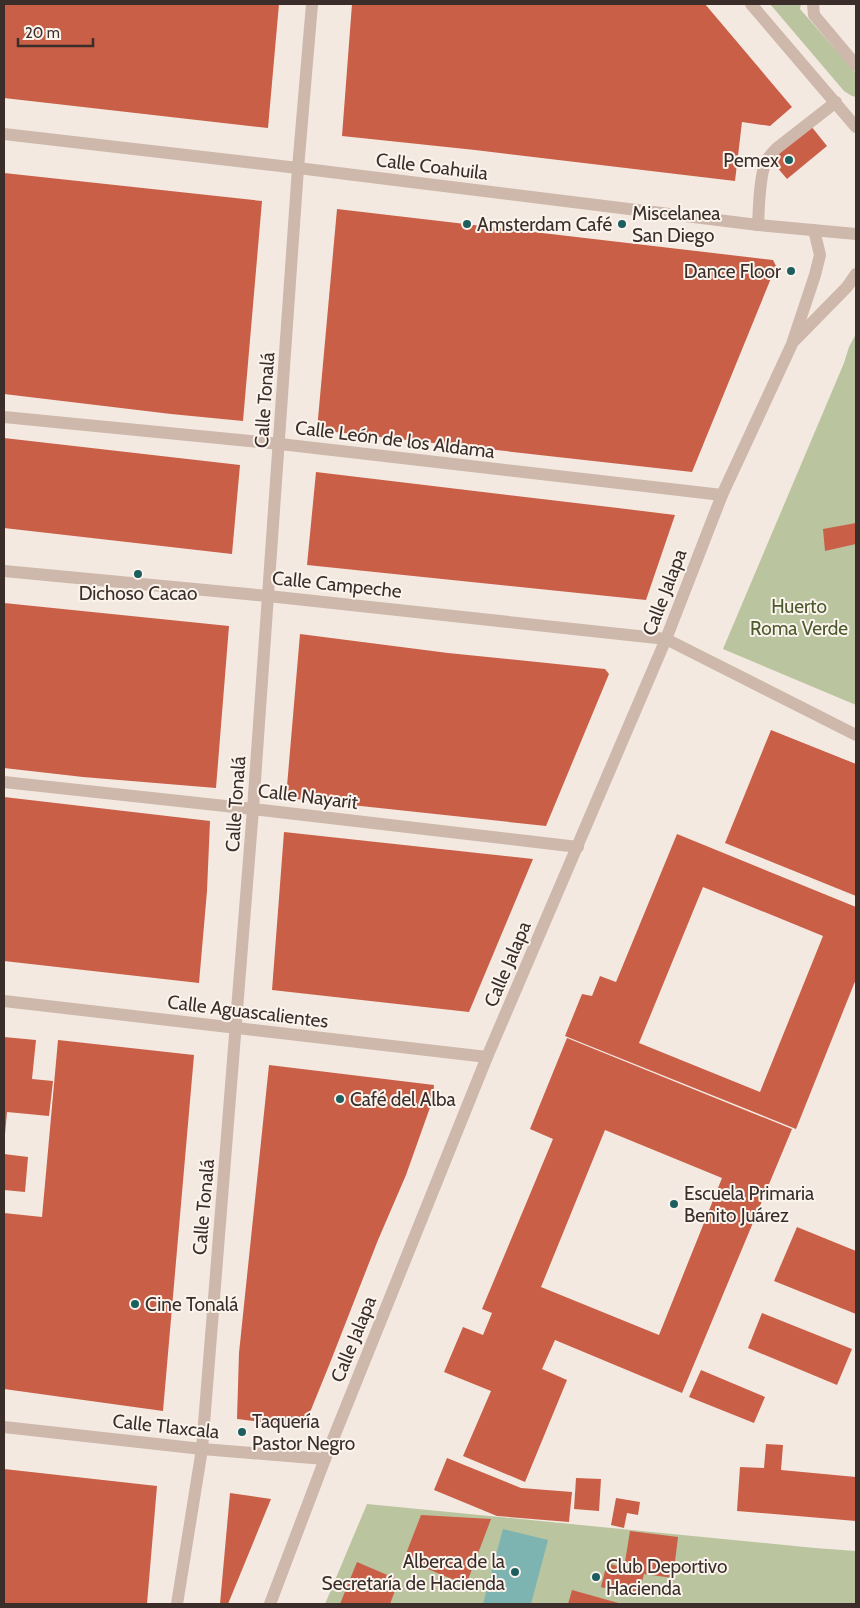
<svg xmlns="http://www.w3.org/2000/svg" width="860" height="1608" font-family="Cabin,sans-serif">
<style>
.green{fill:#bac49f}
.water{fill:#7db3b1}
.building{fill:#ca5f48;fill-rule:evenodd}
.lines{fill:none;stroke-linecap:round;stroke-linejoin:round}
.minor{stroke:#cdb8ab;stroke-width:12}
.poi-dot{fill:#1d5e5e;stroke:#fbf4ed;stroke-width:2}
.labels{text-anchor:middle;stroke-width:4;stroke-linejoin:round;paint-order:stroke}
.poi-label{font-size:19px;fill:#3b2e2a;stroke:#fbf4ed;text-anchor:start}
.street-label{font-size:19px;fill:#3b2e2a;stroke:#fbf4ed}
.park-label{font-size:19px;fill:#4c5a2d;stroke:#fbf4ed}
</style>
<rect width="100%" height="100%" fill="#f4e9e0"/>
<g class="green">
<polygon points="770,4 801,4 800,9 856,73 856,97 852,96 844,91"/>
<polygon points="856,334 856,705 723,649 844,363 849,347"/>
<polygon points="367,1504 815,1548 856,1551 856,1604 325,1604"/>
</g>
<polygon class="water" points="503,1529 548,1540 531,1604 483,1604"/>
<g class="building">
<polygon points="4,4 279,4 268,128 4,98"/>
<polygon points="352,4 705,4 792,107 770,126 742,122 735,181 475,150 342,136"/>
<polygon points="811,126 827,146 787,179 770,159"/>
<polygon points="4,173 262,201 243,421 171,414 4,394"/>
<polygon points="337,209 773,260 776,266 692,472 317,430"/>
<polygon points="4,438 240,465 232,554 4,528"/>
<polygon points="316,472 618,508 675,515 646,600 307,565"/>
<polygon points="856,523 856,544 825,551 823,529"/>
<polygon points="4,603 229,626 216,788 83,777 4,768"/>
<polygon points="300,634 448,653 605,669 609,674 546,826 286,798"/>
<polygon points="771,730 856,764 856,896 725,843"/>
<polygon points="4,797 210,821 207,891 199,983 4,961"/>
<polygon points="284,832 533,859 469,1012 272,990"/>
<path d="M677 834 856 907V979L796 1129 565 1036 582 994 592 996 600 976 616 982ZM703 887 823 936 760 1092 639 1043Z"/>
<polygon points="4,1037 36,1040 32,1079 53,1081 49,1116 7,1112 5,1134 4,1134"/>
<path d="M567 1038 792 1129 682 1393 555 1340 542 1369 567 1380 525 1482 463 1456 491 1391 444 1372 463 1327 483 1335 492 1313 482 1309 553 1139 530 1129ZM605 1130 722 1178 659 1335 541 1287Z"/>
<polygon points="58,1040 194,1055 163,1411 4,1389 4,1213 42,1217"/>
<polygon points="269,1065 434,1085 433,1099 406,1175 378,1240 330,1363 304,1427 237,1419 239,1353"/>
<polygon points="4,1154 28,1157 25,1192 4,1190"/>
<polygon points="797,1227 856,1251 856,1314 774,1281"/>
<polygon points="762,1313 852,1349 837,1385 748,1348"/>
<polygon points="701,1370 765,1397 754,1423 689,1397"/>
<polygon points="766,1444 783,1445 781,1470 856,1477 856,1521 737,1511 740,1467 764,1468"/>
<polygon points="447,1458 521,1488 572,1492 569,1522 497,1516 434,1490"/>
<polygon points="4,1469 157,1486 147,1604 4,1604"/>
<polygon points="576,1478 601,1479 599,1511 574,1509"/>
<polygon points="230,1493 271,1499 228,1604 220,1604"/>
<polygon points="616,1498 640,1502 638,1515 627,1513 624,1528 611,1525"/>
<polygon points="421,1515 491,1519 466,1585 404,1559"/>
<polygon points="630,1531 678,1537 673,1578 644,1574 638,1596 601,1587 607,1563 624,1568"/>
<polygon points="357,1562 399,1580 390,1604 340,1604"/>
<polygon points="572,1590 622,1604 568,1604"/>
</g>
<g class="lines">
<g class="minor">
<polyline points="751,4 856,127"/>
<polyline points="813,4 814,15 856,65"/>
<polyline points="4,134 298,168 758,225 856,234"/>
<path d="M758 225C759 208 759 180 765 164 767 158 772 153 777 148L836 102"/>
<polyline points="795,340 847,287 856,274"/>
<polyline points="4,417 280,444 722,495"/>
<polyline points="4,571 268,596 666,639 856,735"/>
<polyline points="4,782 253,809 578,847"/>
<polyline points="4,1001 487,1057"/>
<polyline points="4,1427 202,1449 325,1459"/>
<polyline points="177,1604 202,1449 253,809 298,168 312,4"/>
<polyline points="270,1604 325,1459 487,1057 666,639 722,495 792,344 815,275 820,255 814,230"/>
</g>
</g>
<g class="poi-dot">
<circle cx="789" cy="160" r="5"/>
<circle cx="467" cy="224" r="5"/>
<circle cx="622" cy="224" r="5"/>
<circle cx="791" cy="271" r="5"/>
<circle cx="138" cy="574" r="5"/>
<circle cx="340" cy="1099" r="5"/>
<circle cx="674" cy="1204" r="5"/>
<circle cx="135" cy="1304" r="5"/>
<circle cx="242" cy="1432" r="5"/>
<circle cx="515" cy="1572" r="5"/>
<circle cx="596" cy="1577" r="5"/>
</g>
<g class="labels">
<g class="poi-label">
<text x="779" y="167" text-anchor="end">Pemex</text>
<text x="632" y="220">Miscelanea<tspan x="632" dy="22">San Diego</tspan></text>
<text x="477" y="231">Amsterdam Café</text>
<text x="781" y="278" text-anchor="end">Dance Floor</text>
<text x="138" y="600" text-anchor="middle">Dichoso Cacao</text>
<text x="350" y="1106">Café del Alba</text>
<text x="684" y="1200">Escuela Primaria<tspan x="684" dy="22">Benito Juárez</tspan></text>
<text x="145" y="1311">Cine Tonalá</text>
<text x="252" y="1428">Taquería<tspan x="252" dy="22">Pastor Negro</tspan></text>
<text x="505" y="1568" text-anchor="end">Alberca de la<tspan x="505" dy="22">Secretaría de Hacienda</tspan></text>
<text x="606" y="1573">Club Deportivo<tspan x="606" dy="22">Hacienda</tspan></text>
</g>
<g class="street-label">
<text transform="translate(432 166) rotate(7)" y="7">Calle Coahuila</text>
<text transform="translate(264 400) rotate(-86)" y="7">Calle Tonalá</text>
<text transform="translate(395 439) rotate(7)" y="7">Calle León de los Aldama</text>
<text transform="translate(337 584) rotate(6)" y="7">Calle Campeche</text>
<text transform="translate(664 592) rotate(-69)" y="7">Calle Jalapa</text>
<text transform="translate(308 796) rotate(7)" y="7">Calle Nayarit</text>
<text transform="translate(235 804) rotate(-86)" y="7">Calle Tonalá</text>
<text transform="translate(507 964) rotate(-67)" y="7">Calle Jalapa</text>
<text transform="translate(248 1011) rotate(7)" y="7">Calle Aguascalientes</text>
<text transform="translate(203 1207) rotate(-85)" y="7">Calle Tonalá</text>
<text transform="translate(353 1339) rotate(-68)" y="7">Calle Jalapa</text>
<text transform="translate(166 1426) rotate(6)" y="7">Calle Tlaxcala</text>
</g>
<g class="park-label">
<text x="799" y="613">Huerto<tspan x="799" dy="22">Roma Verde</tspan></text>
</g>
</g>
<rect width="860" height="1608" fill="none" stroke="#3b2e2a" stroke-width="10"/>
<path d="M18 38v8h75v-8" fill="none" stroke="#3b2e2a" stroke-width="2.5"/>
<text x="25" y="38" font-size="15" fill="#3b2e2a" stroke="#fbf4ed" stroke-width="4" paint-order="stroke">20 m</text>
</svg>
